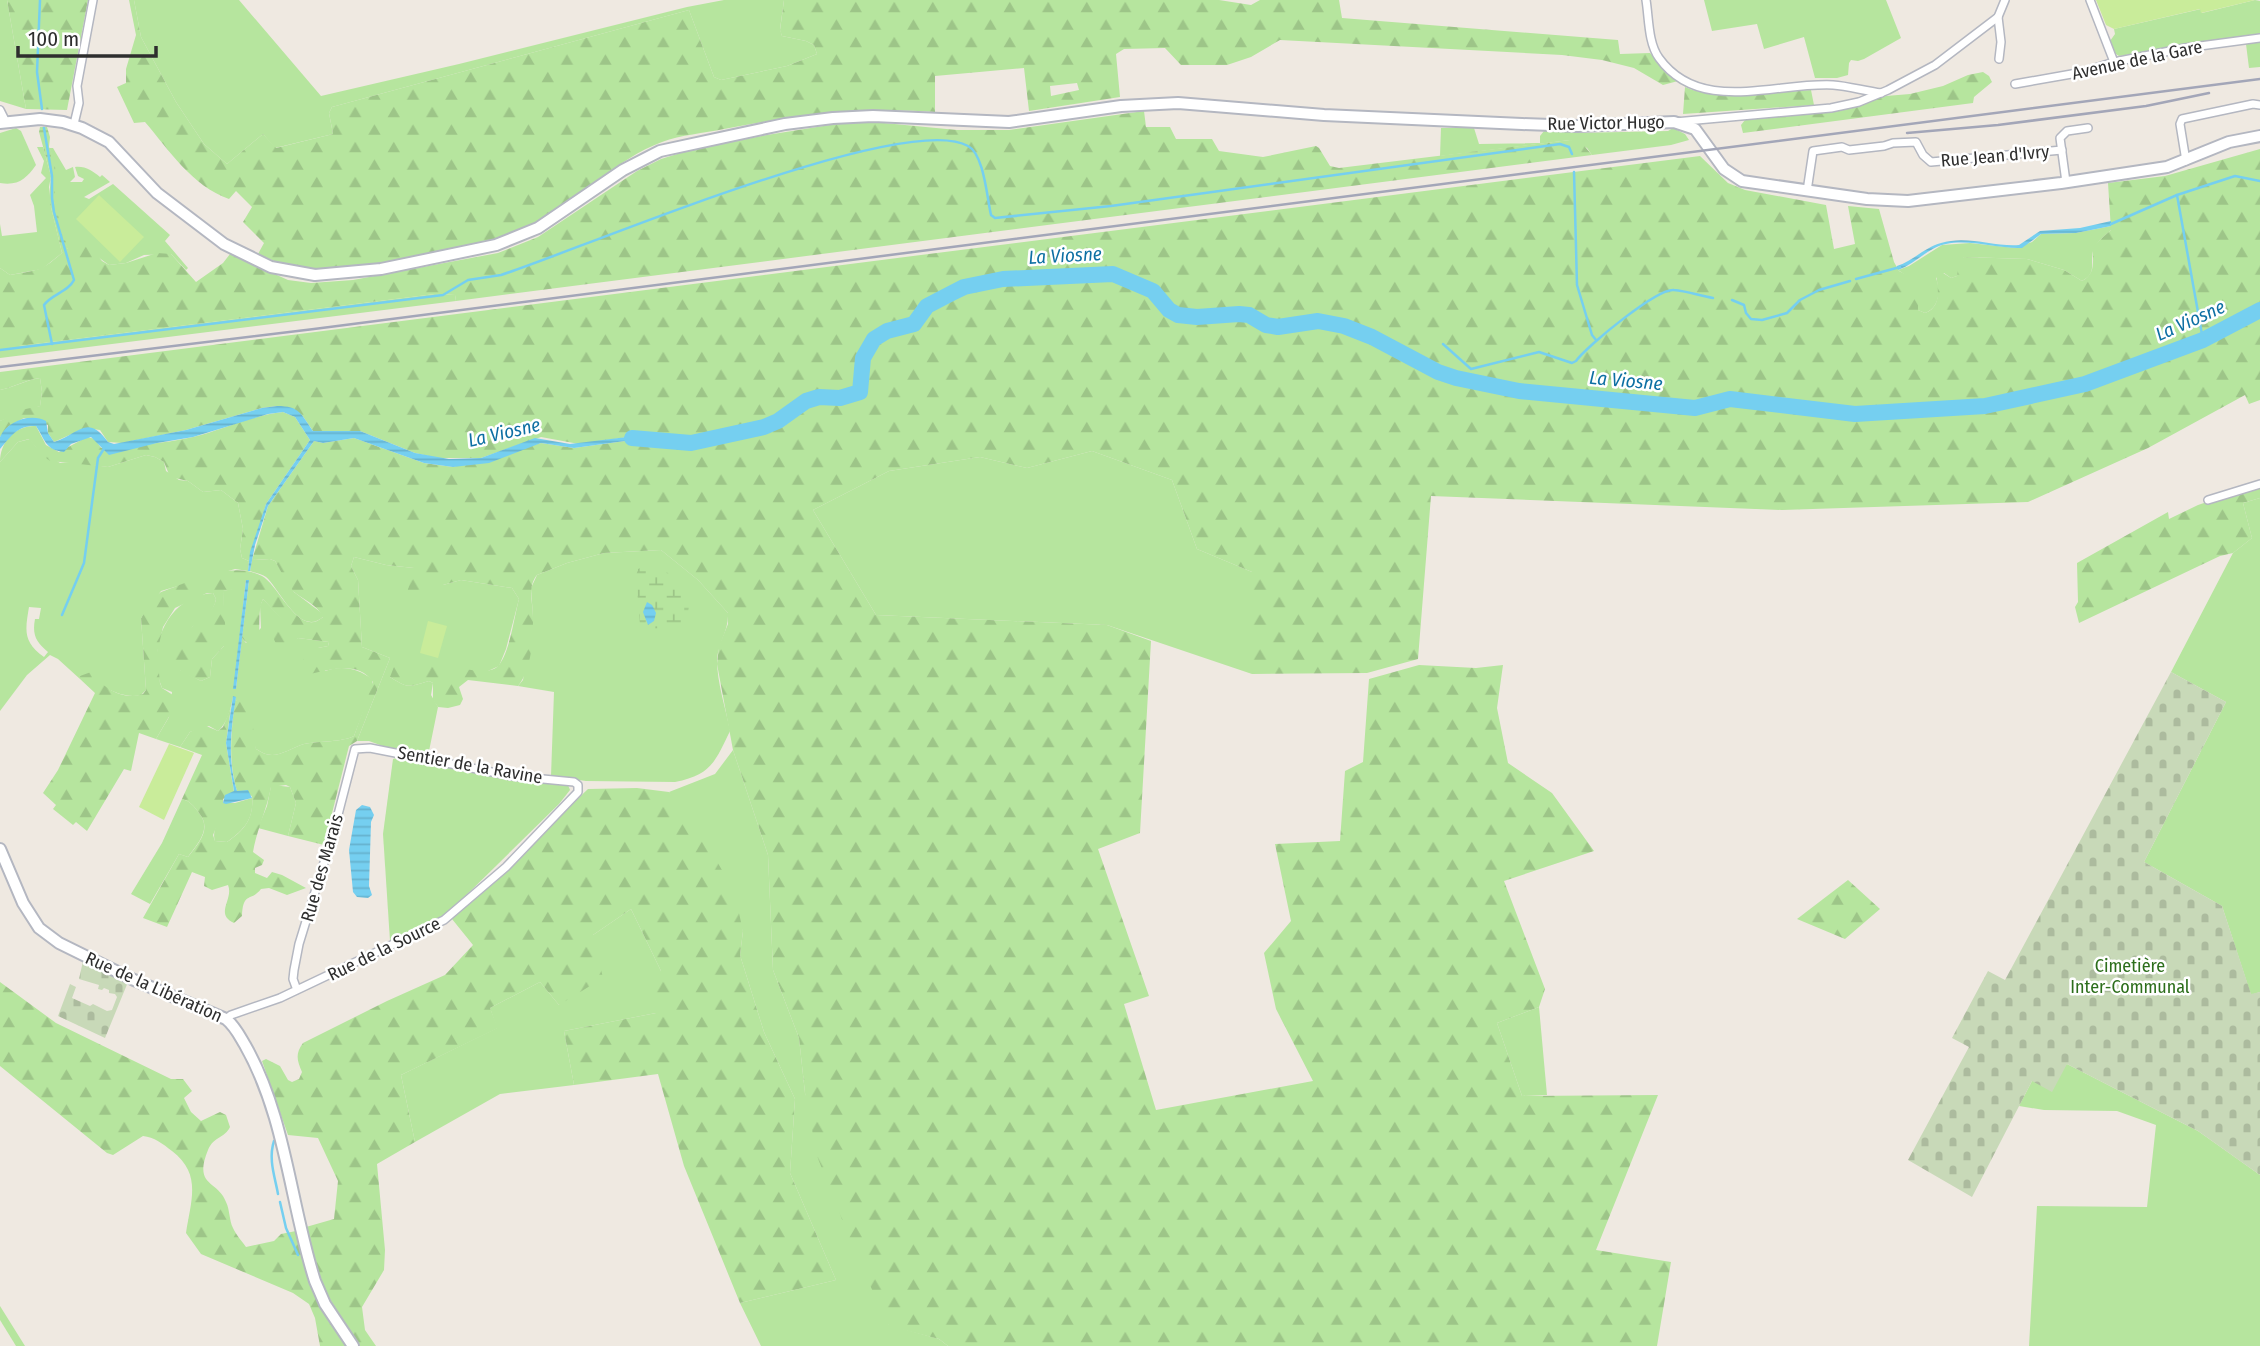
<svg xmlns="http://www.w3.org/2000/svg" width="2260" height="1346" font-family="'Fira Sans Condensed',sans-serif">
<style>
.green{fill:#b6e59e;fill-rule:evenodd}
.forest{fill:url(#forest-firs);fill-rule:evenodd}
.wetland{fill:url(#wetland-marsh)}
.cemetery{fill:url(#cemetery-stones)}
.pitch{fill:#c9ec9a}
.water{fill:url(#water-rules)}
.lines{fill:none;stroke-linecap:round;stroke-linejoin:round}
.stream{stroke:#75cff0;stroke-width:2.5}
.river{stroke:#75cff0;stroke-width:16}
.street-casing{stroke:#b4b7c1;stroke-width:10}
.secondary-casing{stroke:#b4b7c1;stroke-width:14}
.street{stroke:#fff;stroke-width:7}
.secondary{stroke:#fff;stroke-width:10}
.rail{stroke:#a3a6b8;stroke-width:2.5}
.labels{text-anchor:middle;stroke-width:5;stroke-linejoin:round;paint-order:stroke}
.street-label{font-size:18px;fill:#2e2e2e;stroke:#fff}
.park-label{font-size:18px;fill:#2c6e1b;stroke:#fff}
.water-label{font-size:19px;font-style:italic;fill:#0d6fa3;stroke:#fff}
</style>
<defs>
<pattern id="forest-firs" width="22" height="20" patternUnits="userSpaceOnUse" patternTransform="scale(1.75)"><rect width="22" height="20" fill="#b6e59e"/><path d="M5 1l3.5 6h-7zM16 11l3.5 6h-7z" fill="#9dc588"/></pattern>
<pattern id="wetland-marsh" width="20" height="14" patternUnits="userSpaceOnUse" patternTransform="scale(1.75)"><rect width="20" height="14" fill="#b6e59e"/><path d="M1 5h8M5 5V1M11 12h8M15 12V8" fill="none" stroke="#9dc588"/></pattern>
<pattern id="cemetery-stones" width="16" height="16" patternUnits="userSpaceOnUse" patternTransform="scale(1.75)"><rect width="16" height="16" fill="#c8d9b8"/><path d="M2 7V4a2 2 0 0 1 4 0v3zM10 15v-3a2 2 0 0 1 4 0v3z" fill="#acbb9e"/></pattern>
<pattern id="water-rules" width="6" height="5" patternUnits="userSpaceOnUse" patternTransform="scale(1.75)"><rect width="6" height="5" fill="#75cff0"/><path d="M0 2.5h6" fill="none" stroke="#66b2ce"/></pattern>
</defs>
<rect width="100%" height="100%" fill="#efe9e1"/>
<g class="green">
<polygon points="0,0 7,0 26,109 0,101"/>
<polygon points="134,0 239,0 321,96 459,64 687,7 724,0 784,0 780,29 782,36 806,41 814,45 817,54 787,66 721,80 714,77 689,10 332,107 329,113 333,134 275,148 263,134 227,164 204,144 176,102 141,37"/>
<polygon points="1704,0 1886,0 1901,38 1864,59 1858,61 1851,60 1849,63 1848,75 1837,78 1815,78 1804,37 1764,49 1757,24 1712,31"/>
<polygon points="2255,0 2260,1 2260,34 2119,56 2113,52 2110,41 2115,34 2114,29 2201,9 2202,13"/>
<polygon points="2260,42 2260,67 2249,68 2246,44"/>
<path d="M16 128 21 131 36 165C26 179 18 186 0 183V133Z"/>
<polygon points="1441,128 1474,128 1479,144 1540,143 1540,136 1544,131 1575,131 1577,133 1668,131 1673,128 1685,134 1689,140 1671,145 1592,155 1587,148 1570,140 1440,156"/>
<polygon points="37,147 43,147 51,176 49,187 51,207 62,253 42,269 10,275 0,268 0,224 2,236 37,232 34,206 30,195 46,178 41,173 44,161"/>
<path d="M49 148H53L66 170 73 167 75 177 70 182H82L84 179 78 176 75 167C86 166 92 171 100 177L102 175 110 182 84 197 89 199 113 184 170 235 165 241 188 268 186 270 171 254 144 255 126 263 109 265 80 244 68 250C62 235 56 218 54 202 52 182 59 167 49 148Z"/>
<path d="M2111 226V230C2105 236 2095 242 2093 251 2090 265 2097 273 2082 281L2064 270 2027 259 1964 257 1957 276 1951 278 1944 273 1936 278C1941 291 1939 308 1925 313L1918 310C1917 283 1922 286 1898 270L1909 266 1942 245 1970 243 2015 248 2032 242 2041 234 2076 233Z"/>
<polygon points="435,294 455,295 456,301 0,358 0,346 19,346"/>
<path d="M40 378 42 392 40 406 0 421V390C14 387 26 380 40 378Z"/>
<path d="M30 439 36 447 60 463 73 462 108 467 146 455 155 457 164 462 166 471 179 480 188 481 203 492 221 490 238 503 243 529 240 549 242 558 249 561 248 571 235 569 161 591 141 618 146 690 141 695C119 700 101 683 80 676V679L58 659 50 655 27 675 0 711V462L18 442ZM29 607 41 608 39 619H35C32 635 36 642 48 652L44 657C23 642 25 631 29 607Z"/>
<polygon points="1092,451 1172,480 1197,549 1252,572 1252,674 1107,625 876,615 813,510 889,471 980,457 1027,468"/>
<polygon points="2260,498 2260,992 2251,995 2222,906 2144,862 2226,702 2171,672 2233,553 2252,538 2243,503"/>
<path d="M661 550 698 580 728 613C729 630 718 643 717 660 717 683 726 709 730 731 715 762 711 775 675 782L586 781 551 776 554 692 518 686 523 680 533 617 531 588 537 575 567 563 604 553Z"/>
<path d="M354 557 386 565 414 568 443 585 461 580 512 588 519 599 506 649 499 666 488 671 390 677C409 689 408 687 429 681L433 683 431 695 438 707 428 756 391 749 369 741H357L390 658 362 647 358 580 351 566Z"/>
<path d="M270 559 275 561 294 592 323 614 324 616C300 639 280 589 266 577 262 574 255 573 250 571L252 560Z"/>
<path d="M242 587 245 588 234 689H236L242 638 246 643 261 628 260 606 263 599 284 621 279 626 293 641 298 638 329 642 328 646 318 648 325 671C342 665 357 668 372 679L373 686 354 736C343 742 319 741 304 744 294 747 282 755 272 755 266 755 261 752 256 749L240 700 235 701 236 697H233C231 708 227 724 218 731L209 726 190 732 180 747 156 739 169 717 172 692 162 688C146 648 167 596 213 593L216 599C214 612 203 620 192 627L180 670 201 681 210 677 212 659 224 646 223 591Z"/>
<polygon points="733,750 768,855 773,970 799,1038 805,1093 889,1325 939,1339 948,1346 761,1346 740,1303 836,1280 790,1173 795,1099 764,1032 740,955 743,931 669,792 715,774"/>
<polygon points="399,757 568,785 570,790 559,804 447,914 390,941 383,834 393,759"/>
<polygon points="273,785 290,787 296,803 288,836 258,828 267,806 271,786"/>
<path d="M252 798C254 819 244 830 227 842L215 841C211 828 223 816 223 803H235Z"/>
<path d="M182 799C190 801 194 806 199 813 212 829 198 843 188 857L179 854 150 904 131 894 162 843Z"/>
<polygon points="631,909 661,971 656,1013 564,1031 574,1085 500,1094 415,1142 401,1075 497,1028 490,1008 540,982 559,1005 593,935"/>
<polygon points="1539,1007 1547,1095 1522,1096 1497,1023"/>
<polygon points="2067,1064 2198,1131 2260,1175 2260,1346 2029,1346 2037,1206 2147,1207 2156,1125 2117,1111 2044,1110 2019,1106 2032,1081"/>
<polygon points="0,1306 25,1346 16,1346 0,1320"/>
</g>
<g class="forest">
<polygon points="7,0 88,0 67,110 26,109"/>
<path d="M129 0H134L141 37 176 102 204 144 227 164 263 134 276 148 333 134 329 113 332 107 689 10 714 77 721 80 787 66 817 54 814 45 806 41 782 36 780 30 784 0H1219L1251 5 1260 0H1339L1342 18 1618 40 1620 54 1650 53 1678 81 1663 85 1634 68 1602 60 1562 55 1280 40 1251 57 1227 65H1181L1165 48 1124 49 1116 54 1120 97 1029 111 1024 68 935 76V112C861 107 797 115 724 129 704 133 681 135 662 142 616 159 583 197 542 221 496 247 349 277 298 269 285 267 271 259 258 254L264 243 243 222 252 207 236 191 229 199C192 186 169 150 145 122L134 123 117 87 126 83V69L136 35ZM1077 83 1079 90 1051 96 1050 86Z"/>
<polygon points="1983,72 1989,76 1992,82 1974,97 1973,103 1743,133 1741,125 1745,120 1828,112 1886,96 1910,94 1943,86 1968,75"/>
<path d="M1685 87C1714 101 1777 92 1811 90L1814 105 1683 114Z"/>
<path d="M1144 111 1146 127H1170L1176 139H1212L1219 151 1263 157 1316 146 1319 148 1330 166 1339 168 1570 140 1580 141 1592 155 456 301 455 295 435 294 19 346H0V268L10 275C19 273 30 272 39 269 55 264 70 238 89 244L102 261 109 265 126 263 157 253 171 254 196 282 223 263 230 254 288 280 311 283 353 280 498 253 538 237 637 171 661 159 687 151 767 135 842 123H884L957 130H1009Z"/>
<path d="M2260 149V400L2249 404 2245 395 2148 448 2028 502 1782 510 1431 496 1418 659 1367 673 1252 674V572L1197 549 1172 480 1092 451 1027 468 980 457 889 471 813 510 876 615 1107 625 1151 641 1140 833 1098 849 1149 996 1124 1004 1156 1110 1313 1081 1276 1009 1264 953 1291 921 1275 844 1340 841 1345 771 1363 762 1369 679 1419 665 1476 668 1503 665 1497 708 1508 763 1552 793 1594 851 1504 881 1545 989 1539 1007 1497 1023 1522 1096 1658 1095 1596 1250 1671 1262 1657 1346H948L939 1339 889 1326 856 1255 817 1156 805 1093 799 1038 773 970 768 855 733 750 717 664 719 646 728 624V613L698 580 661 550 604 553 567 563 537 575C527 587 533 603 533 617 533 639 532 669 518 686L468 680 459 687 463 699 460 705 448 708 438 707 433 700V683L429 681C408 687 409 689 390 677L397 659 478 671C486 671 494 671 499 665 510 651 514 617 519 599L512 588 461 580 443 585 421 606 405 600 414 568 386 565 354 557 351 566 358 580 362 647 390 658 357 741 349 746 324 845 288 836 296 803 290 787 286 785 271 787C267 809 257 829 253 852L264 860 262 865 255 868V873L267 878 272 872 282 875 306 888 287 895 269 888 261 889C251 902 243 891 242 916L234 923C214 914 234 899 228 885L212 890 204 886 205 877 192 872 167 927 143 918 179 854 188 857C199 843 212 829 199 813 194 806 190 801 182 799L202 755 180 747 190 732 204 725 218 731 223 727 231 707 226 743 234 792 223 799V811L213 835 215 841 227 842C245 830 254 818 252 796L237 791C228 761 231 732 235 701L240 699 250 705 256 749C261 752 266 755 272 755 282 755 294 747 304 744 319 741 343 742 354 736L373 682C358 660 331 670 309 674 302 669 303 664 304 657L318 648 328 646 329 642 298 638 289 648H278L271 633 274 628 283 621 263 599C257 611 261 630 258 643 251 646 247 644 242 638L249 580H246L245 588 223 591 226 639 224 646 212 659 210 677 201 681C191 676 175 671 170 659 176 649 182 638 190 629 199 618 213 614 216 599L213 593H207L175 608 163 627 157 653 160 683 162 688 176 697 177 703 156 739 139 733 131 771 124 769 87 831 76 822 73 825 53 809 56 805 43 793 58 770 95 693 80 679V676L91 672C103 688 123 701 143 694L146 690 141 618 153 598 161 592C191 582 231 560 262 576 279 585 299 639 323 617 317 604 303 600 293 591 286 582 281 571 275 561L270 559 252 560 268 506 314 441 323 443 354 438 424 463 453 467 541 443 574 448 625 441 653 444 635 436 579 444 541 437 481 458H438L415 453 360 431H313L302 415 277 406 262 408 186 430 122 443 108 442 100 430 85 428 54 442 48 433V425L24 418 9 426 0 437V421L21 410 40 406 42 392 40 378C25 380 14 387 0 390V372L1700 156 1728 183 1745 190 1826 205 1834 249 1855 244 1848 206 1879 209 1894 262 1899 271 1913 278 1918 284V310L1925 313C1942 307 1938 288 1936 274L1940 271 1951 278 1957 276 1959 261 1964 257 2027 259 2064 270 2082 281C2097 273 2092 260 2093 246L2111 230 2108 183 2165 176Z"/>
<path d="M283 412 295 417 310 440 266 504 249 561 242 558 240 549 243 529 238 503 221 490 203 492 188 481 170 477 164 462 155 457 146 455 108 467 50 461 42 455 29 439 18 442 0 462C0 442 15 425 36 426L46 445 59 452 87 437 95 439 101 448C132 445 164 444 193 437 223 430 252 415 283 412Z"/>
<polygon points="2260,484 2260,498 2243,503 2252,538 2233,553 2220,556 2079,623 2075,607 2078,602 2077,563 2168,512 2169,519 2198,505"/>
<path d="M637 788 669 792 696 825 734 891 743 931 740 955 764 1032 795 1099 790 1173 836 1280 740 1303 684 1166 658 1074 574 1085 564 1031 656 1013 643 985 661 971 631 909 593 935 603 978 559 1005 540 982 490 1008 498 1028 401 1075 415 1142 377 1164 385 1250 384 1270 362 1307 365 1330 376 1346H360L324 1290 306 1227 334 1219 338 1181 318 1138 288 1135 262 1061 266 1059 280 1066 288 1080 292 1082 299 1079 302 1072C297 1060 295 1054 303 1043L387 1001 445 975 473 945 452 919 588 789Z"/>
<polygon points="1848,880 1880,909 1845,939 1797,919"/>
<path d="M0 982 56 1023 171 1079H183L192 1091 184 1098 191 1112 201 1121 220 1112 226 1115 230 1127C225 1138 214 1136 208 1150 193 1187 218 1180 226 1202 230 1210 229 1220 233 1228 236 1235 242 1241 246 1247L274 1241 281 1234 296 1231C308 1279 319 1305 347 1346H320L315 1318 309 1304 293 1293 201 1254 186 1233C191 1200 202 1174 172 1151 163 1144 154 1137 143 1136L113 1155 107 1153 0 1066Z"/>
</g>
<g class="wetland">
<polygon points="40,127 47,127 50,137 49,147 54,158 56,175 54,201 68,250 62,253 49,199 51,176 39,132"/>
<path d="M651 563C670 571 698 595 686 617 681 627 672 628 662 628 654 628 647 630 640 625L636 576 638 569Z"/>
</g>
<g class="cemetery">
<polygon points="2171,672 2226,702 2144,862 2222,906 2251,994 2260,992 2260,1175 2198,1131 2067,1064 2052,1092 2032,1081 1972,1197 1908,1160 1969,1047 1952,1038 1988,971 2005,980"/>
<polygon points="83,961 128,982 105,1038 58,1016 70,984 76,987 72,998 90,1006 93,1004 107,1011 112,1010 117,997 115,994 109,993 109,990 104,988 102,990 98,989 99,985 79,979"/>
</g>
<g class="pitch">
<polygon points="2096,0 2255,0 2201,13 2200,9 2114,29 2106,25"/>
<polygon points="99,195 144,237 120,262 76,219"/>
<polygon points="428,621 447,626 438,658 420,653"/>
<polygon points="169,744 194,753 164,820 139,807"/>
</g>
<g class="water">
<path d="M2111 221V226L2076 233 2041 234 2022 248C1997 249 1971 239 1946 244 1929 247 1915 264 1898 270L1897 266C1913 261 1925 247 1941 243 1967 235 1994 247 2019 245L2040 231 2080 228Z"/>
<path d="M277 406C300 406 301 414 313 431H360L415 453 449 459 481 458 535 438 570 444 635 436 654 438V444L625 441 574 448 541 443 489 463 453 467 424 463 354 438 323 443 314 441 268 506 255 545 250 571H248L250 552 266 504 310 440 295 417 283 412 268 414 193 437 157 443 109 455 91 437 71 444 64 452C45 450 45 439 36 426 18 425 11 436 0 449 0 445 0 441 0 437 7 421 31 413 46 421L48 433 54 442C79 434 87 413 108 442L114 444 186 430 262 408Z"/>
<polygon points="246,580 249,580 236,689 233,689"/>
<polygon points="647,602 652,605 656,613 654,621 648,625 643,612"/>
<path d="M233 696 236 697C231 728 227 759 237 791L248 790 252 798 226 804 223 803 225 795 234 791 226 743Z"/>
<polygon points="362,805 370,807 374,815 371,822 369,886 372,895 368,898 357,897 353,892 349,850 356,810"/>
</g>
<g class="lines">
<g class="stream">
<polyline points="40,0 37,72 42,109"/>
<path d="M44 128 52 176V198L54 212 74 280C68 292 52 294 44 305L52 344"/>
<polyline points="1574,172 1577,285 1592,335 1596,340"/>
<polyline points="2111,224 2177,195"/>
<polyline points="1856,279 1900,267"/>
<polyline points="1732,300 1744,305 1746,313 1751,319 1762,320 1787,313 1800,300 1819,290 1850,281"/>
<polyline points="2203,340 2177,195 2235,176 2260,181"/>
<path d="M1443 344 1471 369 1539 352 1572 363 1576 361C1587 346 1657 288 1674 290 1687 291 1700 296 1713 298"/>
<path d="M0 350 443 295 468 280 501 275C581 249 905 110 968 146 984 154 987 198 991 215L995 218 1111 206 1560 144 1569 147 1572 154"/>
<polyline points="62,615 84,563 98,458 105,447"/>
<path d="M274 1141C268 1159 275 1177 278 1194"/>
<polyline points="280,1202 286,1228 298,1255"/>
</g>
<polyline class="river" points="632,438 691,443 764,427 778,421 806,401 819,397 840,398 860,392 863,358 874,339 887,331 914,324 927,306 952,293 964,287 1003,279 1113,274 1153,291 1169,310 1178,315 1197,317 1239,314 1249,315 1266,325 1278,327 1318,321 1344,326 1372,337 1438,372 1456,378 1519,391 1695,408 1730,399 1855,414 1985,406 2085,384 2203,340 2260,310"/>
<g class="street-casing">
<g id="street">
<path d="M1646 0C1649 18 1648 43 1659 58 1700 115 1775 82 1833 85 1848 86 1865 91 1881 93"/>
<polyline points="2090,0 2114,62"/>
<polyline points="1998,17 2001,42 1999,59"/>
<polyline points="2015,84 2083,72 2114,62 2185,48 2260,38"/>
<polyline points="0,110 6,122"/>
<polyline points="1675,122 1831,108 1859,102 1888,90 1935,65 1998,17 2005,0"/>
<polyline points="74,124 79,103 77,86 93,0"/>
<polyline points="2186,161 2180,124 2182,119 2253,104 2260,105"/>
<polyline points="2066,182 2060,138 2067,131 2088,128"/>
<polyline points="1807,191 1813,151 1842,147 1849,150 1884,146 1893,143 1916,142 1923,155 1931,162 2062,150"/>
<polyline points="2208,500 2260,484"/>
<polyline points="226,1019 231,1015 280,998 444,920 506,867 578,792 578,785 574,782 512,776 370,748 355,749 334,830 299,944 294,970 293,979 297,990"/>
</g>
</g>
<g class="secondary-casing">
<g id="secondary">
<polyline points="0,123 40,119 63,122 82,128 109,142 157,193 224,244 271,267 315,275 381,269 496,245 538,228 623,170 660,151 785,124 833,118 873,116 1009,122 1121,106 1178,103 1324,115 1522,124 1578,126 1674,122 1695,129 1724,169 1742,181 1867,199 1908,201 2061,183 2167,167 2229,142 2260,136"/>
<path d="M0 849 23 903 39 928 59 943 134 980 226 1019C235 1026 239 1035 245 1045 286 1117 290 1203 315 1281L325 1304 353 1346"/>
</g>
</g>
<use href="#street" class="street"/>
<use href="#secondary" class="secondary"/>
<g class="rail">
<polyline points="1907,133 1998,125 2146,106 2209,93"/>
<polyline points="0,367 314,329 2260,79"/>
</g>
</g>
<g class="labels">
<g class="street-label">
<text transform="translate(2137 60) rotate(-12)" y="6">Avenue de la Gare</text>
<text transform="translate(1606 123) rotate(-1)" y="6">Rue Victor Hugo</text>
<text transform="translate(1995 156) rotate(-5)" y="6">Rue Jean d'Ivry</text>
<text transform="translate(470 765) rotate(10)" y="6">Sentier de la Ravine</text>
<text transform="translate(322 868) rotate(-74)" y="6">Rue des Marais</text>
<text transform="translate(384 949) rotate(-26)" y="6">Rue de la Source</text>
<text transform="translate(154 987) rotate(24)" y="6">Rue de la Libération</text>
</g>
<g class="park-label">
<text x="2130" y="972">Cimetière<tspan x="2130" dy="21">Inter-Communal</tspan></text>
</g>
<g class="water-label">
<text transform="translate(1065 255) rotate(-3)" y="7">La Viosne</text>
<text transform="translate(2190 320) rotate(-24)" y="7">La Viosne</text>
<text transform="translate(1626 380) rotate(5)" y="7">La Viosne</text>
<text transform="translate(504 432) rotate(-13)" y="7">La Viosne</text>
</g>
</g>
<path d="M18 46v10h138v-10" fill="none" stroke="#2e2e2e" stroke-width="3.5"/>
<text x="28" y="46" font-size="21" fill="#2e2e2e" stroke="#ffffff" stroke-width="5" paint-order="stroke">100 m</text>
</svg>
